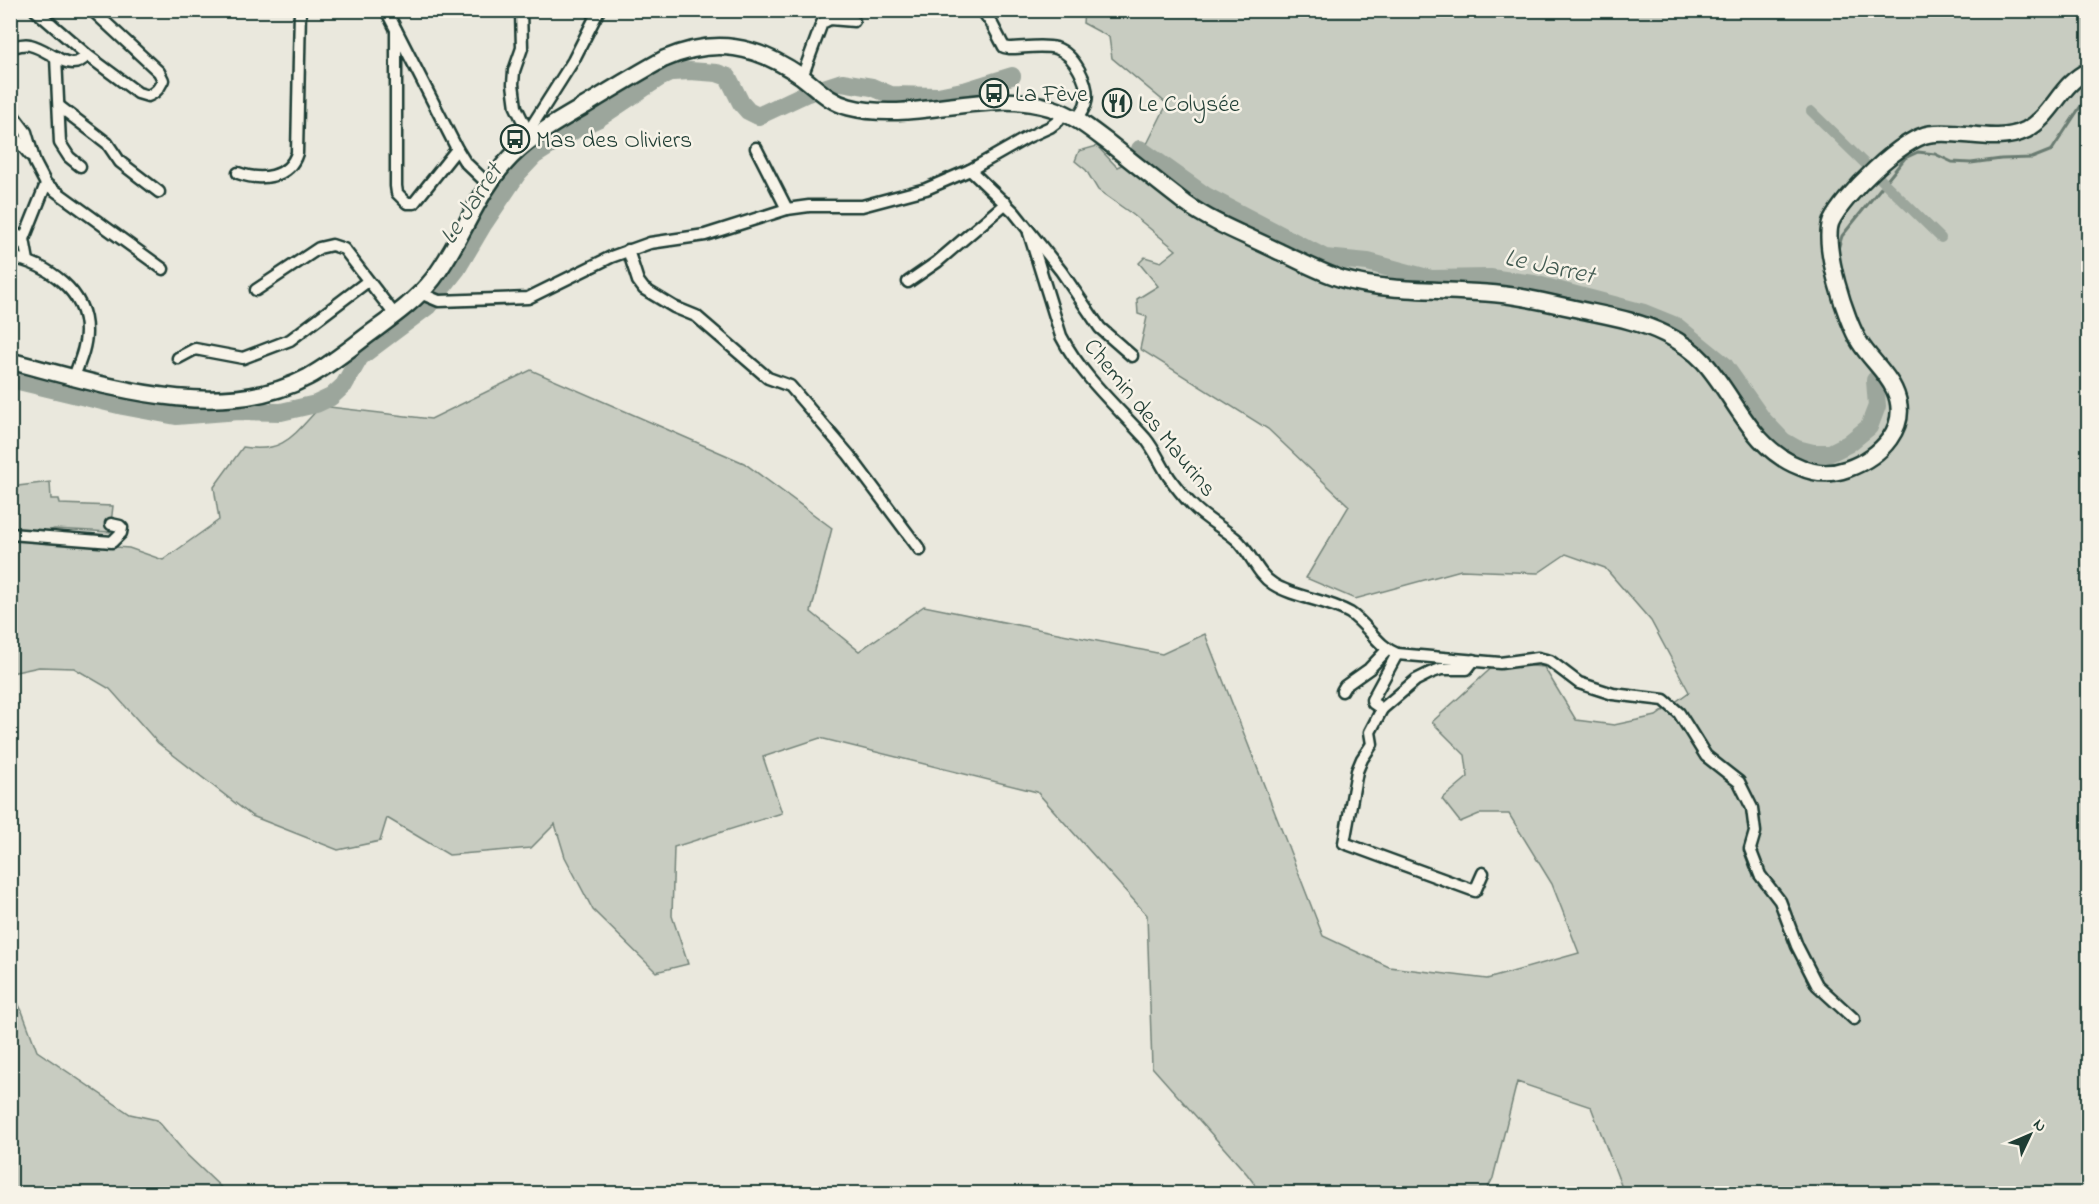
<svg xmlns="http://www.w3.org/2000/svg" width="2099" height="1204" font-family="'Indie Flower',sans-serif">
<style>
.green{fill:#c8ccc1;stroke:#74847a;stroke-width:1.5}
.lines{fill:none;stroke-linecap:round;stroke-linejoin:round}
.stream{stroke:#6a7c72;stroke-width:3}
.canal{stroke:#9ca69c;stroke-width:10}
.river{stroke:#9ca69c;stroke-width:18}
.minor-casing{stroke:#1f3d34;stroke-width:15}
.secondary-casing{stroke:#1f3d34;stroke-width:20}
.minor{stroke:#f7f3e8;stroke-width:10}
.secondary{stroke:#f7f3e8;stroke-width:15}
.labels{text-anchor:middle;stroke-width:5;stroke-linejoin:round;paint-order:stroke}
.poi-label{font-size:24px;fill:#1f3d34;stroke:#f7f3e8;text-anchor:start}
.street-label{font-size:24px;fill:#1f3d34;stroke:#f7f3e8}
.water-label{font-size:26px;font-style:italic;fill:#445c53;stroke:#f7f3e8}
</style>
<rect width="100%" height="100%" fill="#eae8dd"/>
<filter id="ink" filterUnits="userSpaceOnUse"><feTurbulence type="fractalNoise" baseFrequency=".0167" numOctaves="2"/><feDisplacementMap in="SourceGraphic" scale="12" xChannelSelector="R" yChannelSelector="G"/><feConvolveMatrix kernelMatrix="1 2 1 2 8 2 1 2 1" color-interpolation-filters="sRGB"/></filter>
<g filter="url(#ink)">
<g class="green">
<path d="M1084 11H2088V1193H1624L1591 1107 1517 1082 1493 1178 1485 1193H1261L1247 1174 1152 1067 1147 915 1037 792 820 738 763 757 782 813 674 847 672 916 688 964 656 972 593 910 565 857 555 824 531 848 449 855 387 818 380 841 338 850 252 816 158 743 110 689 74 668 39 667 11 673 10 539 129 548 163 560 219 520 214 487 243 447C285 454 294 434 321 406L431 419 531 370 744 463 832 528 811 612 859 651 924 606 1162 654 1205 634 1323 936 1389 967 1487 979 1579 953 1552 884 1509 814H1479L1460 822 1442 799 1468 777 1465 755 1432 722 1497 663 1544 667 1576 720 1614 725 1656 716 1689 692 1651 621 1605 568 1566 554 1538 573 1461 570 1355 599 1306 578 1349 506 1268 429 1140 349 1147 317 1138 314 1137 299 1158 286 1139 263 1145 257 1161 262 1176 250 1132 214 1098 190 1086 170 1075 161 1079 151 1097 146 1117 167 1141 156 1167 104 1112 58 1109 37 1083 23Z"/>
<polygon points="50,482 51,499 59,499 60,504 113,506 110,532 54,529 43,533 11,532 10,487"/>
<polygon points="10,988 22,1011 37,1051 130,1114 157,1120 187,1155 227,1193 11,1193"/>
</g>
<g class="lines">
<polyline class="stream" points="1837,252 1842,236 1905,158 1918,152 1935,154 1952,162 1971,163 2001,159 2032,158 2052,150 2088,95"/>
<polyline class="canal" points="1811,111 1941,238"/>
<g class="river">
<polyline points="1140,149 1206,196 1325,258 1368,262 1431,279 1490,278 1534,284 1644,313 1676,326 1724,365 1762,419 1783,441 1797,449 1813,453 1830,453 1848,444 1869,427 1877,406 1875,380"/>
<polyline points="10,379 123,406 176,416 239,411 281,412 316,404 331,397 344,385 360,357 428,306 457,269 483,225 518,173 534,156 578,128 599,118 659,78 672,72 690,71 717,73 728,77 741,103 748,111 758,116 805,94 842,82 872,87 891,95 938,96 967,90 1012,76"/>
</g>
<g class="minor-casing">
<g id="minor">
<polyline points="35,10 87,55"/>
<polyline points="386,10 457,149 465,162 488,184"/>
<polyline points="521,10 522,48 514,71 513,84 516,107 528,132"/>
<path d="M982 10 992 24 1004 47 1009 48C1023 48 1042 44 1056 48 1074 54 1090 84 1086 102 1085 108 1080 114 1077 119"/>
<polyline points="396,30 396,186 397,193 407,203 414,203 457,149"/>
<path d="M10 48C17 46 23 43 30 45 50 49 70 76 87 55L138 93 148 96C157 92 159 88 163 80L159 72 92 10"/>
<polyline points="56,57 60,143 69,157 80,166"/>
<polyline points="802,77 822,23 830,19 854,21"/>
<polyline points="60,107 107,143 120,162 159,192"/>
<polyline points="10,111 26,132 35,163 46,184 24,239 28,261"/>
<polyline points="10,131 30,155"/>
<polyline points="532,139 528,132 573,61 599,10"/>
<polyline points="756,148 787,209"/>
<polyline points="970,170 1014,212 1061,271 1100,328 1132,356"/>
<path d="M238 173C260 181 289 179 297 153L300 10"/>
<polyline points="46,184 163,269"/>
<polyline points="10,231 24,239"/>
<path d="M1029 233 1061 336C1081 375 1116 406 1145 438 1155 450 1161 465 1169 477 1176 487 1184 497 1192 505 1205 519 1222 527 1236 539 1251 552 1256 573 1273 584 1295 598 1326 599 1350 613 1368 625 1377 646 1397 654L1500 663 1538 658 1550 661 1579 683 1613 694 1664 700 1679 713 1706 756 1739 782 1752 808 1755 832 1750 849 1760 875 1780 901 1797 946 1817 985 1854 1019"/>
<polyline points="10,249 24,239"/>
<polyline points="628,250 638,281 644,289 674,307 696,316 768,378 790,386 849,455 920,550"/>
<path d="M10 257C47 264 87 291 86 332 86 348 79 363 74 377"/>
<polyline points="908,282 937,262 1006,203"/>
<polyline points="256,290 319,248 332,245 344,249 395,315"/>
<polyline points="420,293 439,301 528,298 611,257 650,243 705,235 787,209 809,206 862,206 926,189 970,170 1028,137 1050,127 1058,121 1064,112"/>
<polyline points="178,358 195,349 243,358 290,340 368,281"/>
<polyline points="10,534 112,542 121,533 122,528 120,526 111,524"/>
<polyline points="1397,654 1372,700 1373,703 1382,709 1416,680 1430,673 1441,669 1467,669 1474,660"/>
<polyline points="1342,691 1345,686 1369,669 1387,650"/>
<polyline points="1382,709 1370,732 1372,744 1362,759 1357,771 1344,843 1475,891 1483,873"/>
</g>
</g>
<g class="secondary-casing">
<path id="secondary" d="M10 361C101 384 219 425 308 377 328 366 346 352 364 338 388 320 414 303 433 279 463 240 476 192 511 157 533 135 560 120 586 105 612 89 638 73 664 59 715 37 756 45 801 76 817 88 829 102 849 107 914 124 988 87 1051 108 1074 115 1090 129 1109 143 1134 163 1159 183 1185 203 1214 224 1248 236 1280 252 1300 261 1319 272 1342 279 1389 292 1437 289 1486 293 1518 295 1549 303 1581 310 1609 316 1639 321 1665 334 1679 341 1693 350 1704 362 1736 398 1751 448 1800 467 1815 474 1830 475 1847 469 1880 457 1912 427 1894 389 1886 372 1870 359 1860 343 1846 322 1822 245 1831 222 1843 196 1902 138 1930 134 1962 129 1995 145 2026 130 2053 116 2060 84 2088 71"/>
</g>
<use href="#minor" class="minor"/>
<use href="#secondary" class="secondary"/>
</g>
</g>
<defs>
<g id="bus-ring" transform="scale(1.5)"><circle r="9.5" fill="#f7f3e8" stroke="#1f3d34" stroke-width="1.5"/><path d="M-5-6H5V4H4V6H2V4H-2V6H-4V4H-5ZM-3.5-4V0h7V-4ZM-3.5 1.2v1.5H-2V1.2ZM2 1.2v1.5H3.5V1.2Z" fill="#1f3d34"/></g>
<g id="restaurant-ring" transform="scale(1.5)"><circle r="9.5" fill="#f7f3e8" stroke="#1f3d34" stroke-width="1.5"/><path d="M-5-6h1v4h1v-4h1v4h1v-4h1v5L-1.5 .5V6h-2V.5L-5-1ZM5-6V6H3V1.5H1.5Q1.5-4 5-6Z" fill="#1f3d34"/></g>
</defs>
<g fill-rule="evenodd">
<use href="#bus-ring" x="994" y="93"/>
<use href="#restaurant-ring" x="1117" y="103"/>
<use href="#bus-ring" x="515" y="139"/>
</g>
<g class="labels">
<g class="poi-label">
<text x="1015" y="101">La Fève</text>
<text x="1138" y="111">Le Colysée</text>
<text x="536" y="147">Mas des Oliviers</text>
</g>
<g class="street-label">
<text transform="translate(1151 417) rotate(51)" y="8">Chemin des Maurins</text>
</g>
<g class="water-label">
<text transform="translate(470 203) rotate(-56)" y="9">Le Jarret</text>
<text transform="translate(1550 265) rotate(12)" y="9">Le Jarret</text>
</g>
</g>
<rect width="2099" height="1204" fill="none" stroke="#f7f3e8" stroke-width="36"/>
<rect x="18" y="18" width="2063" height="1168" fill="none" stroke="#1f3d34" stroke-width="2" filter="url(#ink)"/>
<g transform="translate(2030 1135) rotate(46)" stroke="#f7f3e8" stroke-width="4.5" paint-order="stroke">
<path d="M0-4.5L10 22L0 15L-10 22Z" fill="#1f3d34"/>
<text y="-9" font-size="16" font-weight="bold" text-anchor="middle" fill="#1f3d34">N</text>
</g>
</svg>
